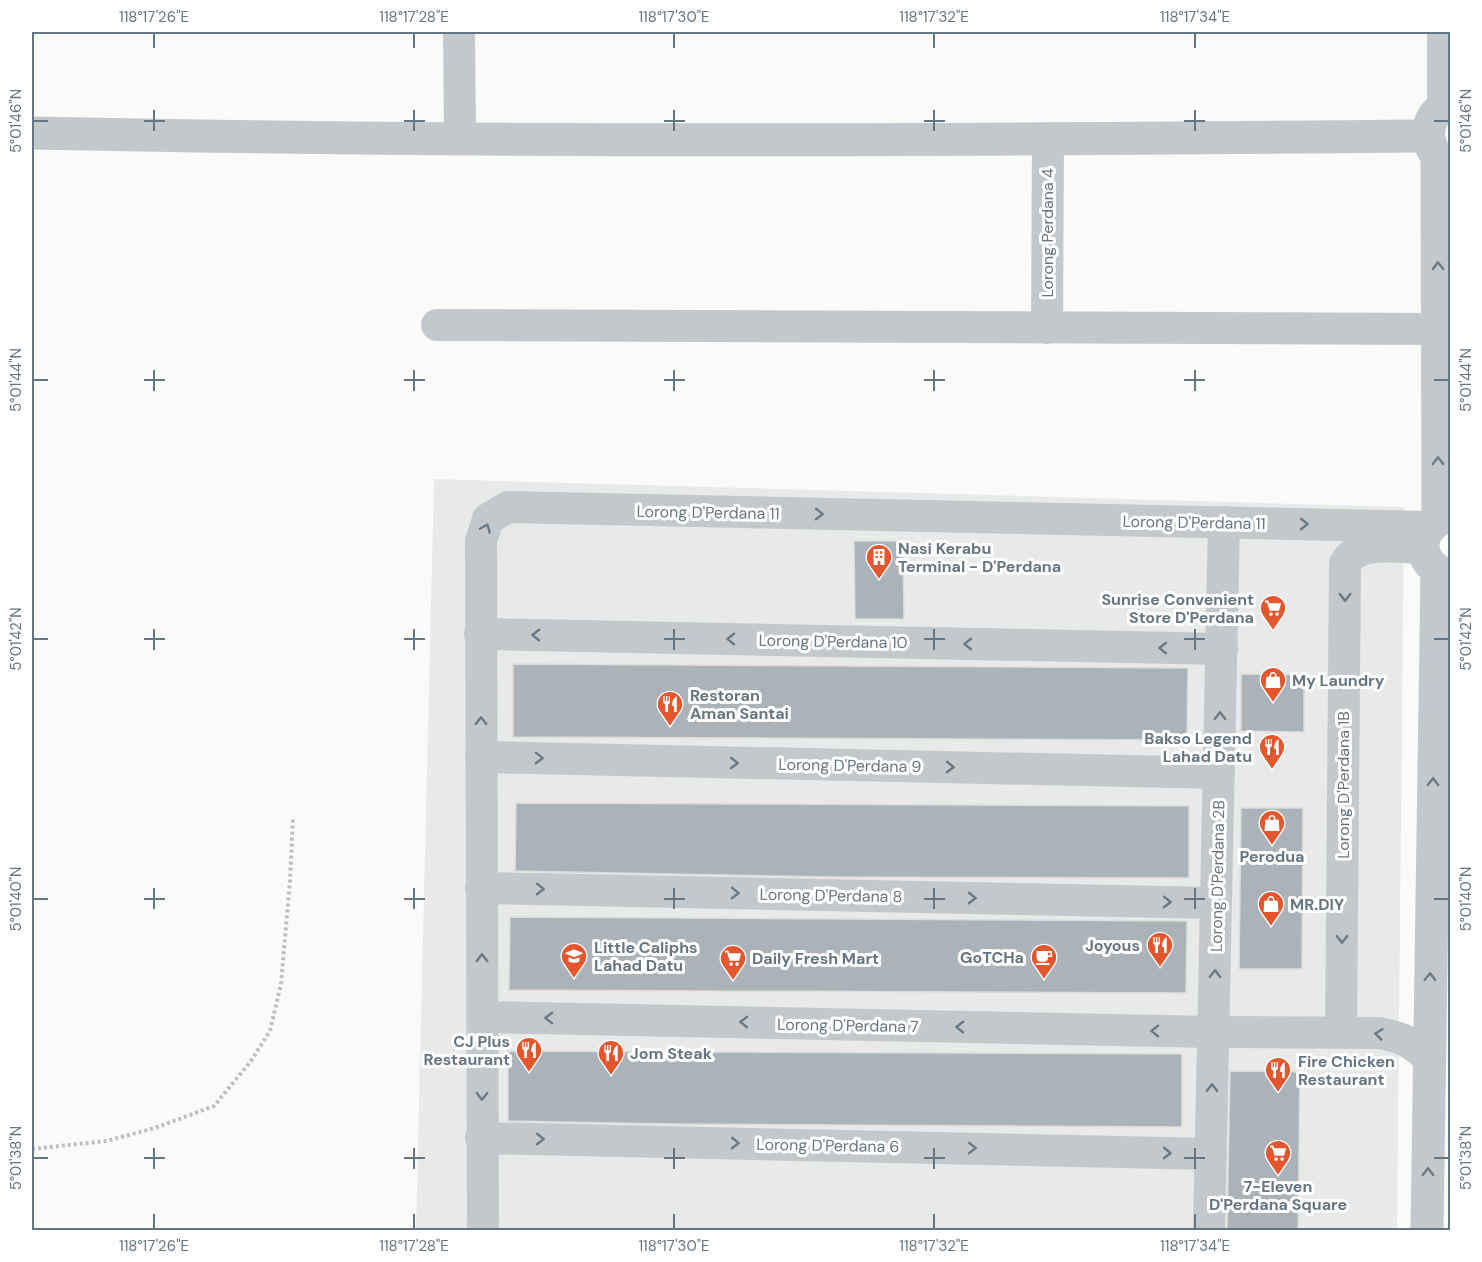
<svg xmlns="http://www.w3.org/2000/svg" width="1482" height="1262" font-family="'DM Sans',sans-serif">
<style>
.built{fill:#e8e9e9}
.building{fill:#aab3b9;stroke:#dcdcda;stroke-width:1.5}
.lines{fill:none;stroke-linecap:round;stroke-linejoin:round}
.path{stroke:#bbbfc2;stroke-width:4;stroke-dasharray:3 3;stroke-linecap:butt}
.minor{stroke:#c3c8cc;stroke-width:32}
.tertiary{stroke:#c3c8cc;stroke-width:33}
.oneway{stroke:#6a7a87}
.ticks{fill:none;stroke:#657683;stroke-width:2}
.labels{text-anchor:middle;stroke-width:6;stroke-linejoin:round;paint-order:stroke}
.street-label{font-size:16px;fill:#657683;stroke:#fff}
.poi-label{font-size:16px;font-weight:bold;fill:#657683;stroke:#fff;text-anchor:start}
.neatline{fill:none;stroke:#657683;stroke-width:2}
.ticks-label{font-size:15px;text-anchor:middle;fill:#657683}
</style>
<rect width="100%" height="100%" fill="#fafaf8"/>
<polygon class="built" points="434,479 1404,507 1397,1230 416,1230"/>
<g class="building">
<polygon points="854,541 903,541 904,619 855,619"/>
<polygon points="513,664 1188,668 1187,740 513,737"/>
<polygon points="1241,674 1304,675 1304,732 1241,731"/>
<polygon points="516,803 1189,806 1189,878 833,877 515,871"/>
<polygon points="1241,808 1303,808 1302,969 1239,969"/>
<polygon points="510,917 1187,921 1186,993 509,990"/>
<polygon points="508,1051 1182,1054 1182,1127 674,1124 508,1121"/>
<polygon points="1230,1071 1300,1072 1298,1230 1227,1230"/>
</g>
<g class="lines">
<polyline class="path" points="32,1149 106,1141 155,1128 214,1106 251,1061 270,1031 281,984 290,881 293,817"/>
<g class="minor">
<polyline points="459,32 460,139"/>
<polyline points="1443,32 1443,107"/>
<polyline points="437,325 1439,329"/>
<polyline points="1047,328 1048,139"/>
<polyline points="480,634 1222,649"/>
<polyline points="481,757 1219,773"/>
<polyline points="481,888 1216,903"/>
<path d="M483 1017 1213 1032 1379 1033C1401 1037 1413 1042 1429 1059"/>
<path d="M1341 1032 1345 564C1357 539 1400 548 1423 548"/>
<polyline points="481,1138 1211,1154"/>
<polyline points="483,1230 481,541 488,519 508,507 1430,527"/>
<polyline points="1209,1230 1224,522"/>
</g>
<g class="tertiary">
<path d="M32 133C497 143 962 140 1427 136"/>
<path d="M1436 155C1423 136 1427 113 1450 104"/>
<polyline points="1437,156 1438,520"/>
<path d="M1450 516C1414 525 1414 566 1450 575"/>
<polyline points="1427,1230 1437,571"/>
</g>
</g>
<defs><path id="oneway-chevron" d="M-2-3.5L2.5 0L-2 3.5" fill="none" stroke-width="1.6" stroke-linecap="round" stroke-linejoin="round" transform="scale(1.5)"/></defs>
<g class="oneway">
<use href="#oneway-chevron" transform="translate(1438 266) rotate(-91)"/>
<use href="#oneway-chevron" transform="translate(1438 461) rotate(-90)"/>
<use href="#oneway-chevron" transform="translate(819 514) rotate(1)"/>
<use href="#oneway-chevron" transform="translate(1304 524) rotate(1)"/>
<use href="#oneway-chevron" transform="translate(486 528) rotate(-67)"/>
<use href="#oneway-chevron" transform="translate(1345 597) rotate(90)"/>
<use href="#oneway-chevron" transform="translate(536 635) rotate(-179)"/>
<use href="#oneway-chevron" transform="translate(731 639) rotate(-179)"/>
<use href="#oneway-chevron" transform="translate(968 644) rotate(-179)"/>
<use href="#oneway-chevron" transform="translate(1163 648) rotate(-179)"/>
<use href="#oneway-chevron" transform="translate(1220 716) rotate(-89)"/>
<use href="#oneway-chevron" transform="translate(481 721) rotate(-90)"/>
<use href="#oneway-chevron" transform="translate(539 758) rotate(1)"/>
<use href="#oneway-chevron" transform="translate(734 763) rotate(1)"/>
<use href="#oneway-chevron" transform="translate(950 767) rotate(1)"/>
<use href="#oneway-chevron" transform="translate(1433 782) rotate(-89)"/>
<use href="#oneway-chevron" transform="translate(540 889) rotate(1)"/>
<use href="#oneway-chevron" transform="translate(735 893) rotate(1)"/>
<use href="#oneway-chevron" transform="translate(972 898) rotate(1)"/>
<use href="#oneway-chevron" transform="translate(1167 902) rotate(1)"/>
<use href="#oneway-chevron" transform="translate(1342 939) rotate(90)"/>
<use href="#oneway-chevron" transform="translate(482 958) rotate(-91)"/>
<use href="#oneway-chevron" transform="translate(1215 974) rotate(-89)"/>
<use href="#oneway-chevron" transform="translate(1430 977) rotate(-89)"/>
<use href="#oneway-chevron" transform="translate(549 1018) rotate(-179)"/>
<use href="#oneway-chevron" transform="translate(744 1022) rotate(-179)"/>
<use href="#oneway-chevron" transform="translate(960 1027) rotate(-179)"/>
<use href="#oneway-chevron" transform="translate(1155 1031) rotate(-179)"/>
<use href="#oneway-chevron" transform="translate(1379 1034) rotate(-174)"/>
<use href="#oneway-chevron" transform="translate(1212 1088) rotate(-89)"/>
<use href="#oneway-chevron" transform="translate(482 1096) rotate(91)"/>
<use href="#oneway-chevron" transform="translate(540 1139) rotate(1)"/>
<use href="#oneway-chevron" transform="translate(735 1143) rotate(1)"/>
<use href="#oneway-chevron" transform="translate(972 1148) rotate(1)"/>
<use href="#oneway-chevron" transform="translate(1167 1153) rotate(1)"/>
<use href="#oneway-chevron" transform="translate(1428 1172) rotate(-89)"/>
</g>
<path class="ticks" d="M154 33V48M414 33V48M674 33V48M934 33V48M1195 33V48M154 110V131M414 110V131M674 110V131M934 110V131M1195 110V131M33 121H48M144 121H165M404 121H425M664 121H685M924 121H945M1184 121H1205M1434 121H1449M154 370V391M414 370V391M674 370V391M934 370V391M1195 370V391M33 380H48M144 380H165M404 380H425M664 380H685M924 380H945M1184 380H1205M1434 380H1449M154 629V650M414 629V650M674 629V650M934 629V650M1195 629V650M33 639H48M144 639H165M404 639H425M664 639H685M924 639H945M1184 639H1205M1434 639H1449M154 888V909M414 888V909M674 888V909M934 888V909M1195 888V909M33 899H48M144 899H165M404 899H425M664 899H685M924 899H945M1184 899H1205M1434 899H1449M154 1148V1169M414 1148V1169M674 1148V1169M934 1148V1169M1195 1148V1169M33 1158H48M144 1158H165M404 1158H425M664 1158H685M924 1158H945M1184 1158H1205M1434 1158H1449M154 1214V1229M414 1214V1229M674 1214V1229M934 1214V1229M1195 1214V1229"/>
<defs>
<g id="building-pin" transform="scale(1.35)"><path d="M0 17L-7.5 6A9.5 9.5 0 1 1 7.5 6Z" fill="#e4572e" stroke="#fff"/><path d="M-4-6H4V6H1V3H-1V6H-4ZM-2.5-4.3h1.7v1.8h-1.7ZM.8-4.3h1.7v1.8H.8ZM-2.5-1h1.7V.8h-1.7ZM.8-1h1.7V.8H.8Z" fill="#fff"/></g>
<g id="supermarket-pin" transform="scale(1.35)"><path d="M0 17L-7.5 6A9.5 9.5 0 1 1 7.5 6Z" fill="#e4572e" stroke="#fff"/><path d="M-6-5.5h2.5l.6 2H6L4.5 2H-2.5L-4.4-4H-6ZM-1.5 3.2a1.3 1.3 0 1 0 .1 0ZM3 3.2a1.3 1.3 0 1 0 .1 0Z" fill="#fff"/></g>
<g id="shop-pin" transform="scale(1.35)"><path d="M0 17L-7.5 6A9.5 9.5 0 1 1 7.5 6Z" fill="#e4572e" stroke="#fff"/><path d="M-5-2.5h2.3a2.7 3.5 0 0 1 5.4 0H5L5.5 6h-11ZM-1.5-2.5h3a1.5 2.3 0 0 0-3 0Z" fill="#fff"/></g>
<g id="restaurant-pin" transform="scale(1.35)"><path d="M0 17L-7.5 6A9.5 9.5 0 1 1 7.5 6Z" fill="#e4572e" stroke="#fff"/><path d="M-5-6h1v4h1v-4h1v4h1v-4h1v5L-1.5 .5V6h-2V.5L-5-1ZM5-6V6H3V1.5H1.5Q1.5-4 5-6Z" fill="#fff"/></g>
<g id="school-pin" transform="scale(1.35)"><path d="M0 17L-7.5 6A9.5 9.5 0 1 1 7.5 6Z" fill="#e4572e" stroke="#fff"/><path d="M0-5L7-2L0 1L-7-2ZM-4 1L0 2.5L4 1V4Q0 6-4 4Z" fill="#fff"/></g>
<g id="cafe-pin" transform="scale(1.35)"><path d="M0 17L-7.5 6A9.5 9.5 0 1 1 7.5 6Z" fill="#e4572e" stroke="#fff"/><path d="M-5.5-4.5H6V0H3Q3 3.5 0 3.5H-2.5Q-5.5 3.5-5.5 0ZM3-3.2v2h1.7v-2ZM-6 4.5H4V6H-6Z" fill="#fff"/></g>
</defs>
<g fill-rule="evenodd">
<use href="#building-pin" x="879" y="557"/>
<use href="#supermarket-pin" x="1273" y="608"/>
<use href="#shop-pin" x="1273" y="680"/>
<use href="#restaurant-pin" x="670" y="704"/>
<use href="#restaurant-pin" x="1272" y="747"/>
<use href="#shop-pin" x="1272" y="823"/>
<use href="#shop-pin" x="1271" y="904"/>
<use href="#restaurant-pin" x="1160" y="945"/>
<use href="#school-pin" x="574" y="956"/>
<use href="#cafe-pin" x="1044" y="957"/>
<use href="#supermarket-pin" x="733" y="958"/>
<use href="#restaurant-pin" x="529" y="1050"/>
<use href="#restaurant-pin" x="611" y="1053"/>
<use href="#restaurant-pin" x="1278" y="1070"/>
<use href="#supermarket-pin" x="1278" y="1153"/>
</g>
<g class="labels">
<g class="street-label">
<text transform="translate(1047 233) rotate(-90)" y="6">Lorong Perdana 4</text>
<text transform="translate(708 512) rotate(1)" y="6">Lorong D'Perdana 11</text>
<text transform="translate(1194 522) rotate(1)" y="6">Lorong D'Perdana 11</text>
<text transform="translate(833 641) rotate(1)" y="6">Lorong D'Perdana 10</text>
<text transform="translate(850 765) rotate(1)" y="6">Lorong D'Perdana 9</text>
<text transform="translate(1343 785) rotate(-90)" y="6">Lorong D'Perdana 1B</text>
<text transform="translate(1217 876) rotate(-89)" y="6">Lorong D'Perdana 2B</text>
<text transform="translate(831 895) rotate(1)" y="6">Lorong D'Perdana 8</text>
<text transform="translate(848 1025) rotate(1)" y="6">Lorong D'Perdana 7</text>
<text transform="translate(828 1145) rotate(1)" y="6">Lorong D'Perdana 6</text>
</g>
<g class="poi-label">
<text x="898" y="554">Nasi Kerabu<tspan x="898" dy="18">Terminal - D'Perdana</tspan></text>
<text x="1254" y="605" text-anchor="end">Sunrise Convenient<tspan x="1254" dy="18">Store D'Perdana</tspan></text>
<text x="1292" y="686">My Laundry</text>
<text x="690" y="701">Restoran<tspan x="690" dy="18">Aman Santai</tspan></text>
<text x="1252" y="744" text-anchor="end">Bakso Legend<tspan x="1252" dy="18">Lahad Datu</tspan></text>
<text x="1272" y="862" text-anchor="middle">Perodua</text>
<text x="1290" y="910">MR.DIY</text>
<text x="1140" y="951" text-anchor="end">Joyous</text>
<text x="594" y="953">Little Caliphs<tspan x="594" dy="18">Lahad Datu</tspan></text>
<text x="1024" y="963" text-anchor="end">GoTCHa</text>
<text x="752" y="964">Daily Fresh Mart</text>
<text x="510" y="1047" text-anchor="end">CJ Plus<tspan x="510" dy="18">Restaurant</tspan></text>
<text x="630" y="1059">Jom Steak</text>
<text x="1298" y="1067">Fire Chicken<tspan x="1298" dy="18">Restaurant</tspan></text>
<text x="1278" y="1192" text-anchor="middle">7-Eleven<tspan x="1278" dy="18">D'Perdana Square</tspan></text>
</g>
</g>
<rect width="1482" height="1262" fill="none" stroke="#ffffff" stroke-width="66"/>
<rect x="33" y="33" width="1416" height="1196" class="neatline"/>
<g class="ticks-label">
<text x="154" y="22">118°17'26"E</text>
<text x="414" y="22">118°17'28"E</text>
<text x="674" y="22">118°17'30"E</text>
<text x="934" y="22">118°17'32"E</text>
<text x="1195" y="22">118°17'34"E</text>
<text transform="translate(16 121) rotate(-90)" y="5">5°01'46"N</text>
<text transform="translate(1466 121) rotate(-90)" y="5">5°01'46"N</text>
<text transform="translate(16 380) rotate(-90)" y="5">5°01'44"N</text>
<text transform="translate(1466 380) rotate(-90)" y="5">5°01'44"N</text>
<text transform="translate(16 639) rotate(-90)" y="5">5°01'42"N</text>
<text transform="translate(1466 639) rotate(-90)" y="5">5°01'42"N</text>
<text transform="translate(16 899) rotate(-90)" y="5">5°01'40"N</text>
<text transform="translate(1466 899) rotate(-90)" y="5">5°01'40"N</text>
<text transform="translate(16 1158) rotate(-90)" y="5">5°01'38"N</text>
<text transform="translate(1466 1158) rotate(-90)" y="5">5°01'38"N</text>
<text x="154" y="1251">118°17'26"E</text>
<text x="414" y="1251">118°17'28"E</text>
<text x="674" y="1251">118°17'30"E</text>
<text x="934" y="1251">118°17'32"E</text>
<text x="1195" y="1251">118°17'34"E</text>
</g>
</svg>
